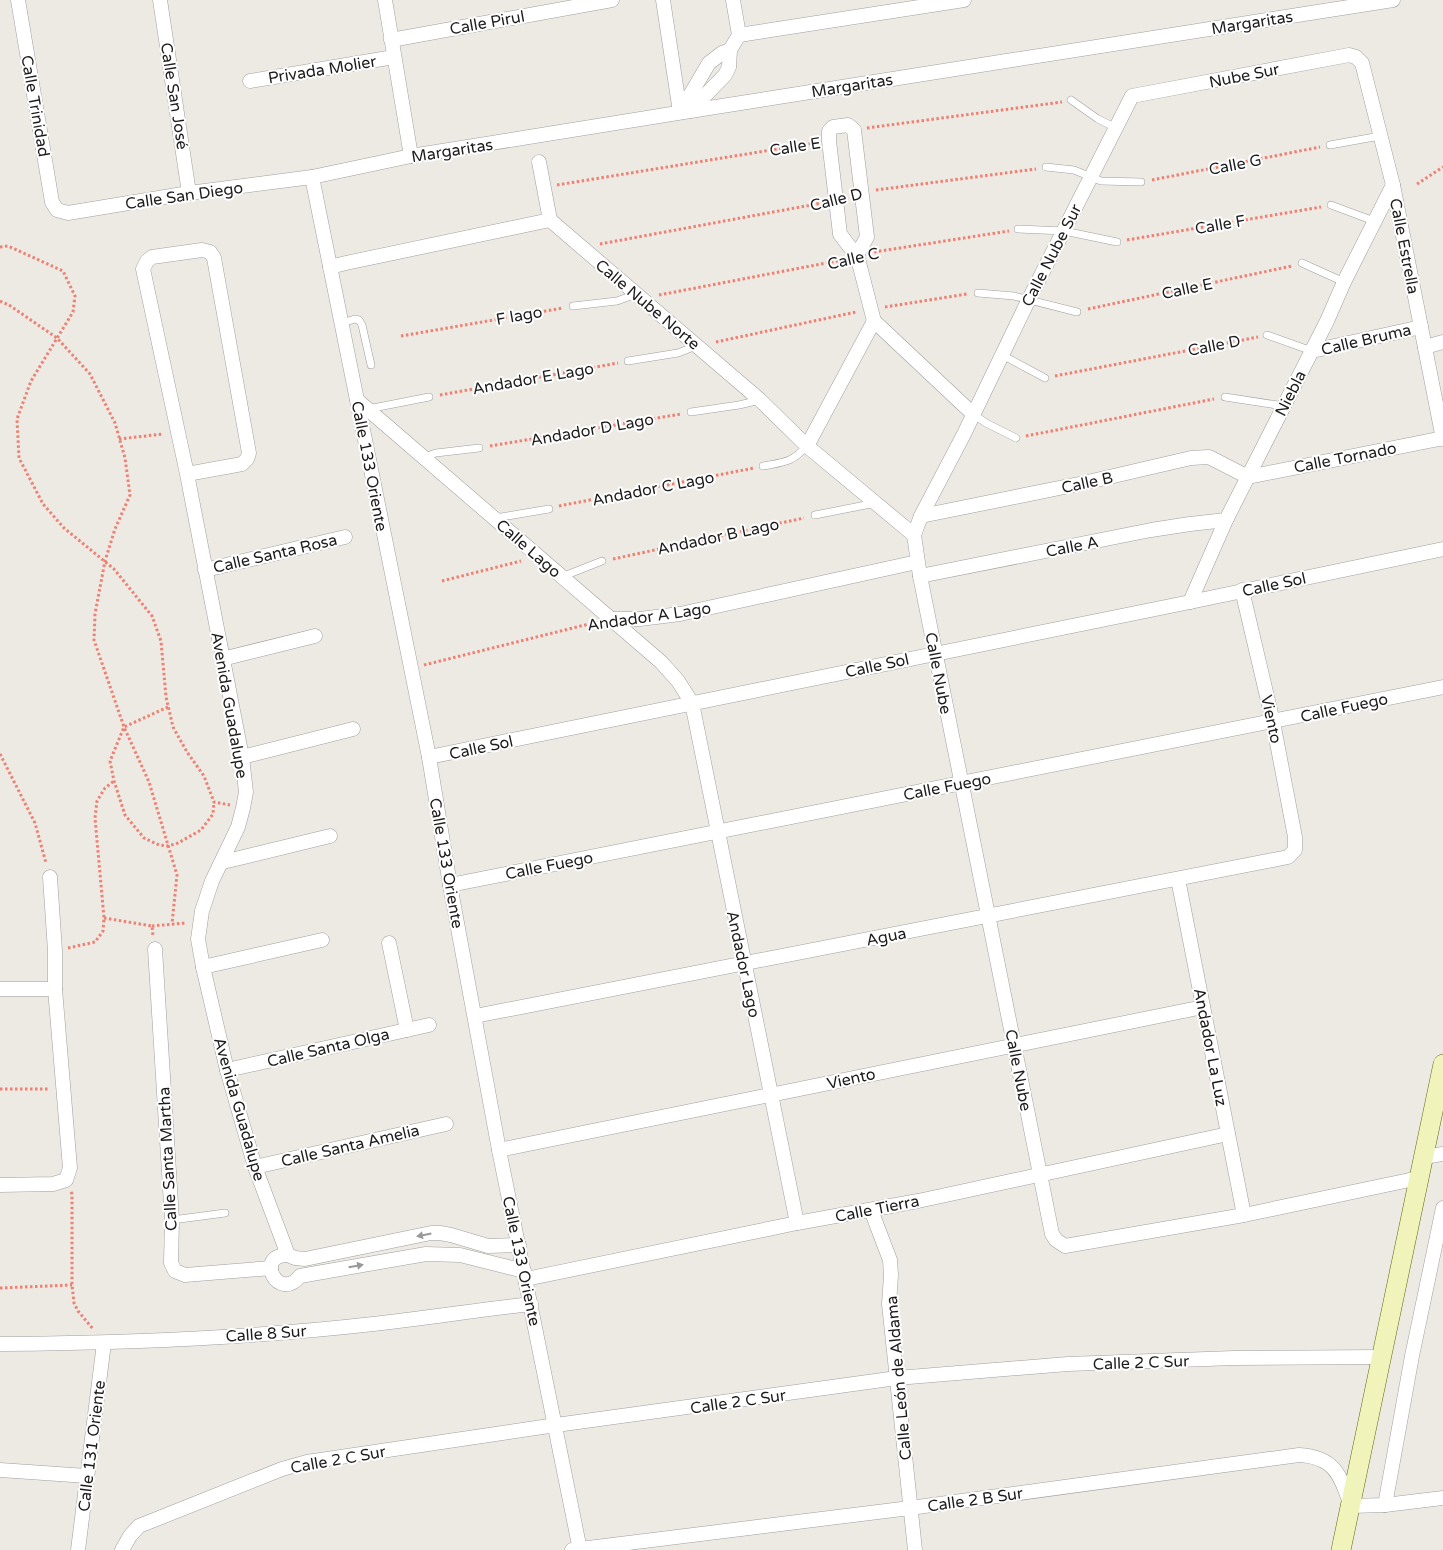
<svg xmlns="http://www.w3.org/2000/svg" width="1443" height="1550" font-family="'Varela Round',sans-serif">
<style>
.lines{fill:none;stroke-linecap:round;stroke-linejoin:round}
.service-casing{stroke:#a0a0a0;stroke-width:8}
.minor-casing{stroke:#a0a0a0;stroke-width:15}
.secondary-casing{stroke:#5e680e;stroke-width:20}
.path{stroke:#ed8173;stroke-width:3;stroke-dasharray:2.5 2.5;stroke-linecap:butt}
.service{stroke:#fff;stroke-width:7}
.minor{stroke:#fff;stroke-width:14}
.secondary{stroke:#f0f3ba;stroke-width:19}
.oneway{fill:#999}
.labels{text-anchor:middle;stroke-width:4;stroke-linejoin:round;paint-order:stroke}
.street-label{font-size:16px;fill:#1c1c1c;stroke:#fff}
</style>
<rect width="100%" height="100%" fill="#ede9e3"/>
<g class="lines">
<g class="service-casing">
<g id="service">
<polyline points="1071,100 1098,119 1116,128"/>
<polyline points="1330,145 1380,136"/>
<polyline points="1046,167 1074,170 1101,181 1141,182"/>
<polyline points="1331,205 1374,221"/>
<polyline points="1018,229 1064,231 1117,242"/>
<polyline points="1302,263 1344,282"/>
<polyline points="978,293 1014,296 1077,312"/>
<polyline points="573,306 617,301 636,294"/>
<polyline points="342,323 355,319 359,320 362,325 371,365"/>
<polyline points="1267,335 1312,351"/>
<polyline points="1002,355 1045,378"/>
<polyline points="628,361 678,353 696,346"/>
<polyline points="1225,397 1284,406"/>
<polyline points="368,409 429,397"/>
<polyline points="691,412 739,405 760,400"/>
<polyline points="973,414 986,423 1016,438"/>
<polyline points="424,457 436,453 479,448"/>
<path d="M763 466C785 462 791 463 807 446"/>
<polyline points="815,515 876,503"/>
<polyline points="495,518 549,509"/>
<polyline points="563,578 569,574 602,561"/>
<polyline points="172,1220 225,1213"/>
</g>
</g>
<g class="minor-casing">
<g id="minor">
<polyline points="18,0 52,202 57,210 68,213 189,193 312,177 411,156 690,111 1393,0"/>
<polyline points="160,0 189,193"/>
<polyline points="385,0 411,156"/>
<polyline points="663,0 680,112"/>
<polyline points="739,35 964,0"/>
<polyline points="391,40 612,0"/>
<polyline points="250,81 394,57"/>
<polyline points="690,111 725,75 729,67 730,50 739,35 733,0"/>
<polyline points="680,112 709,63 722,53 730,50"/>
<polyline points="539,162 550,220"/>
<polyline points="312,177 429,757 450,885 499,1150 580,1550"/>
<polyline points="550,220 760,400 807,446 914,535"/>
<polyline points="857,255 867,237 854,130 848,125 833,127 829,131 829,141 840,234 849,246 857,255 874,321"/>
<polyline points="330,267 346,263 550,220"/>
<polyline points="874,321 973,414"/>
<polyline points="1425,347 1443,342"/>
<polyline points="1312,351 1421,327"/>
<polyline points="357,400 661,662 678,681 692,703 797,1223"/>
<polyline points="807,446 874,321"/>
<polyline points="187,474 242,464 247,459 249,453 214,258 210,252 202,250 152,257 147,261 143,269 187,474 242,757 246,792 243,808 238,827 212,881 202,911 198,939 203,967 227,1070 255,1167 288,1255"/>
<polyline points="921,516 1079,484 1191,458 1209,457 1248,477 1443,438"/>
<polyline points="205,570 345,537"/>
<polyline points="920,576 1151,530 1190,524 1226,520"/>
<polyline points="1190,602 1226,520 1327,321 1344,282 1393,185"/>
<polyline points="610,619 640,619 680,614 917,562"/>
<polyline points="222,659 315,636"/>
<polyline points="242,757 353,729"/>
<polyline points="429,757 1190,602 1443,549"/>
<polyline points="223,862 330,836"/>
<polyline points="1178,879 1244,1215"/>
<polyline points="450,885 1443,687"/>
<polyline points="389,943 407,1030"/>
<polyline points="155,949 172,1220 171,1263 175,1271 185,1275 271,1268"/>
<polyline points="203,967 322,940"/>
<polyline points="0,989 55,989"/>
<polyline points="475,1016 1288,857 1295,850 1295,837 1273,722 1242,590"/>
<polyline points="227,1070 429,1025"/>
<polyline points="499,1150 1203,1007"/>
<polyline points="1424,1157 1443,1154"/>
<polyline points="255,1167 446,1124"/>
<polyline points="1419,1178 1244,1215 1065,1246 1056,1240 1052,1234 920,576 914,535 921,516 964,434 1029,299 1132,96 1349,55 1356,57 1362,63 1393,185 1443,439"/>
<polyline points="0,1185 53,1184 66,1180 70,1168 55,989 55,951 50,877"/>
<polyline points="871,1210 890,1260 891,1275 889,1304 915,1550"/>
<path d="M288 1255C253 1255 279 1303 300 1276L426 1254 460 1255 524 1271"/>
<polyline points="288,1255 295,1258 305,1259 431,1233 440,1233 451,1235 488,1246 519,1245"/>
<polyline points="526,1279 797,1223 918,1201 1228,1134"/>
<path d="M0 1344C124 1343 250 1338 373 1324 426 1318 478 1310 531 1304"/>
<polyline points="0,1470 87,1476"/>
<polyline points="1385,1505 1412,1356 1443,1208"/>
<polyline points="78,1550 104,1343"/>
<polyline points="122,1550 130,1536 139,1526 282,1469 307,1462 556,1425 897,1378 1068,1364 1234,1358 1382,1357"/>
<path d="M572 1550 910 1508 1299 1455C1335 1457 1340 1475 1351 1506L1385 1505 1443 1498"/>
</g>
</g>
<g class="secondary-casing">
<polyline id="secondary" points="1341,1550 1443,1064"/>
</g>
<g class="path">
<polyline points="867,128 1062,102"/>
<polyline points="1152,180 1320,147"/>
<polyline points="1417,184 1443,167"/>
<polyline points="557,185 814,143"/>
<polyline points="876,190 1036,169"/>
<polyline points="1127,240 1321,207"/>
<polyline points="600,244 822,203"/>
<polyline points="0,247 8,246 63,271 75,296 73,312 31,381 17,419 19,458 43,504 64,528 114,569 152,616 161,641 166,697 173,727 187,752 204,776 214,802 230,805"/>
<polyline points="874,252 1009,231"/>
<polyline points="659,295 842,260"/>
<polyline points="0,301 9,305 57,338 90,374 115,423 125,458 130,495 115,529 105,561 95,614 94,640 124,727 149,782 177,875 172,924"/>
<polyline points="885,307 967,294"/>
<polyline points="1088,309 1292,266"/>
<polyline points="401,336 563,308"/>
<polyline points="716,342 856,312"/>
<polyline points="1055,376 1258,337"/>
<polyline points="440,395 618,363"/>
<polyline points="1026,436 1214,399"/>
<polyline points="119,439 163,434"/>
<polyline points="490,446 681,414"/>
<polyline points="559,506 754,468"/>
<polyline points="613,559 804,518"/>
<polyline points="442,581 521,561"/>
<polyline points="424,665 593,623"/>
<polyline points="168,707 124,727 110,761 114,781 125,815 144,838 159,845 168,846 178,843 201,830 213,814 214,802"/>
<polyline points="0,754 35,823 46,863"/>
<polyline points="104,918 152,926 153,936"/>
<polyline points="152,926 186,923"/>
<polyline points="68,948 95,942 103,931 104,918 95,818 97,801 105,788 114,781"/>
<polyline points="0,1089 49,1089"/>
<polyline points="71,1192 72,1194 72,1285 74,1303 78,1311 93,1329"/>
<polyline points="0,1288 72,1285"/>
</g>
<use href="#service" class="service"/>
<use href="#minor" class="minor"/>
<use href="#secondary" class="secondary"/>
</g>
<defs><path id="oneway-solid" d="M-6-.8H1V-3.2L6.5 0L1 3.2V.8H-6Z" transform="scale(1.25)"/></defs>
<g class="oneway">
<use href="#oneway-solid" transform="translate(424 1235) rotate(169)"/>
<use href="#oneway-solid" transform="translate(356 1266) rotate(-10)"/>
</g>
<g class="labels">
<g class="street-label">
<text transform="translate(487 22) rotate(-10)" y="6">Calle Pirul</text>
<text transform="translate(1252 22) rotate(-9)" y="6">Margaritas</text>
<text transform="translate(322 69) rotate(-9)" y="6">Privada Molier</text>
<text transform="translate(1244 75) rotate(-11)" y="6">Nube Sur</text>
<text transform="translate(852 85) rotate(-9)" y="6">Margaritas</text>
<text transform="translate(175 96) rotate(81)" y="6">Calle San José</text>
<text transform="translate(36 106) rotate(80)" y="6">Calle Trinidad</text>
<text transform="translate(795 146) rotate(-9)" y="6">Calle E</text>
<text transform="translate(452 150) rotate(-9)" y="6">Margaritas</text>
<text transform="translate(1235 164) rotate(-11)" y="6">Calle G</text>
<text transform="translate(184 195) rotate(-8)" y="6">Calle San Diego</text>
<text transform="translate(836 199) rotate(-14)" y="6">Calle D</text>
<text transform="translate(1220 224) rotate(-10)" y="6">Calle F</text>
<text transform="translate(1405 246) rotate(79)" y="6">Calle Estrella</text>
<text transform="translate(1051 255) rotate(-63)" y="6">Calle Nube Sur</text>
<text transform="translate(853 258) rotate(-13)" y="6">Calle C</text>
<text transform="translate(1187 288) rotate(-12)" y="6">Calle E</text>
<text transform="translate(648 304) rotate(40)" y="6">Calle Nube Norte</text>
<text transform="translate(519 315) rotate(-10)" y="6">F lago</text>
<text transform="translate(1366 339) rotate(-13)" y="6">Calle Bruma</text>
<text transform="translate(1214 345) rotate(-11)" y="6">Calle D</text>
<text transform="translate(533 378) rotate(-10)" y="6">Andador E Lago</text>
<text transform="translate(1290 393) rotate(-63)" y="6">Niebla</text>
<text transform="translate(592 429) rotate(-10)" y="6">Andador D Lago</text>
<text transform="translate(1345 457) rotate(-11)" y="6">Calle Tornado</text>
<text transform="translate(370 466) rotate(79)" y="6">Calle 133 Oriente</text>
<text transform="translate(1087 482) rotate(-12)" y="6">Calle B</text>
<text transform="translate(653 488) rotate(-11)" y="6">Andador C Lago</text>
<text transform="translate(718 536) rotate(-12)" y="6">Andador B Lago</text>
<text transform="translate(1072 546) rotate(-11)" y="6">Calle A</text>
<text transform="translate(529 548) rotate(41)" y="6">Calle Lago</text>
<text transform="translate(275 553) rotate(-13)" y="6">Calle Santa Rosa</text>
<text transform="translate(1274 584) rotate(-12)" y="6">Calle Sol</text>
<text transform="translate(649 616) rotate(-8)" y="6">Andador A Lago</text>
<text transform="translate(877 665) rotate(-12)" y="6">Calle Sol</text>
<text transform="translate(939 673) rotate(79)" y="6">Calle Nube</text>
<text transform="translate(230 705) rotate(80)" y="6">Avenida Guadalupe</text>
<text transform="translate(1344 707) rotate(-12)" y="6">Calle Fuego</text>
<text transform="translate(1272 719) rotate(78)" y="6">Viento</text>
<text transform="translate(481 747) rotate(-12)" y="6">Calle Sol</text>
<text transform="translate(947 786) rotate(-11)" y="6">Calle Fuego</text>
<text transform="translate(447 863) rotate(80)" y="6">Calle 133 Oriente</text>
<text transform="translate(549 865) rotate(-11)" y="6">Calle Fuego</text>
<text transform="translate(886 936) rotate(-11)" y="6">Agua</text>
<text transform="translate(744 964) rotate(78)" y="6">Andador Lago</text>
<text transform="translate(328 1047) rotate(-13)" y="6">Calle Santa Olga</text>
<text transform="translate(1211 1047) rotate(79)" y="6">Andador La Luz</text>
<text transform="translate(1019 1070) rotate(79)" y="6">Calle Nube</text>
<text transform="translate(851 1078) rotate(-12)" y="6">Viento</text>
<text transform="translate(240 1109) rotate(74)" y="6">Avenida Guadalupe</text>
<text transform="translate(350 1145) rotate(-13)" y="6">Calle Santa Amelia</text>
<text transform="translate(167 1159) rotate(-93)" y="6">Calle Santa Martha</text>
<text transform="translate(877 1208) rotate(-11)" y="6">Calle Tierra</text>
<text transform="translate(522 1261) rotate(78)" y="6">Calle 133 Oriente</text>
<text transform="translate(266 1333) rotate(-4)" y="6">Calle 8 Sur</text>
<text transform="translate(1141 1362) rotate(-2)" y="6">Calle 2 C Sur</text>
<text transform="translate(898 1378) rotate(-95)" y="6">Calle León de Aldama</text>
<text transform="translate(738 1401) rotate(-8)" y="6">Calle 2 C Sur</text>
<text transform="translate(91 1446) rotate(-83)" y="6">Calle 131 Oriente</text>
<text transform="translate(338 1459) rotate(-10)" y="6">Calle 2 C Sur</text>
<text transform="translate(975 1499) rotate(-8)" y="6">Calle 2 B Sur</text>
</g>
</g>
</svg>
